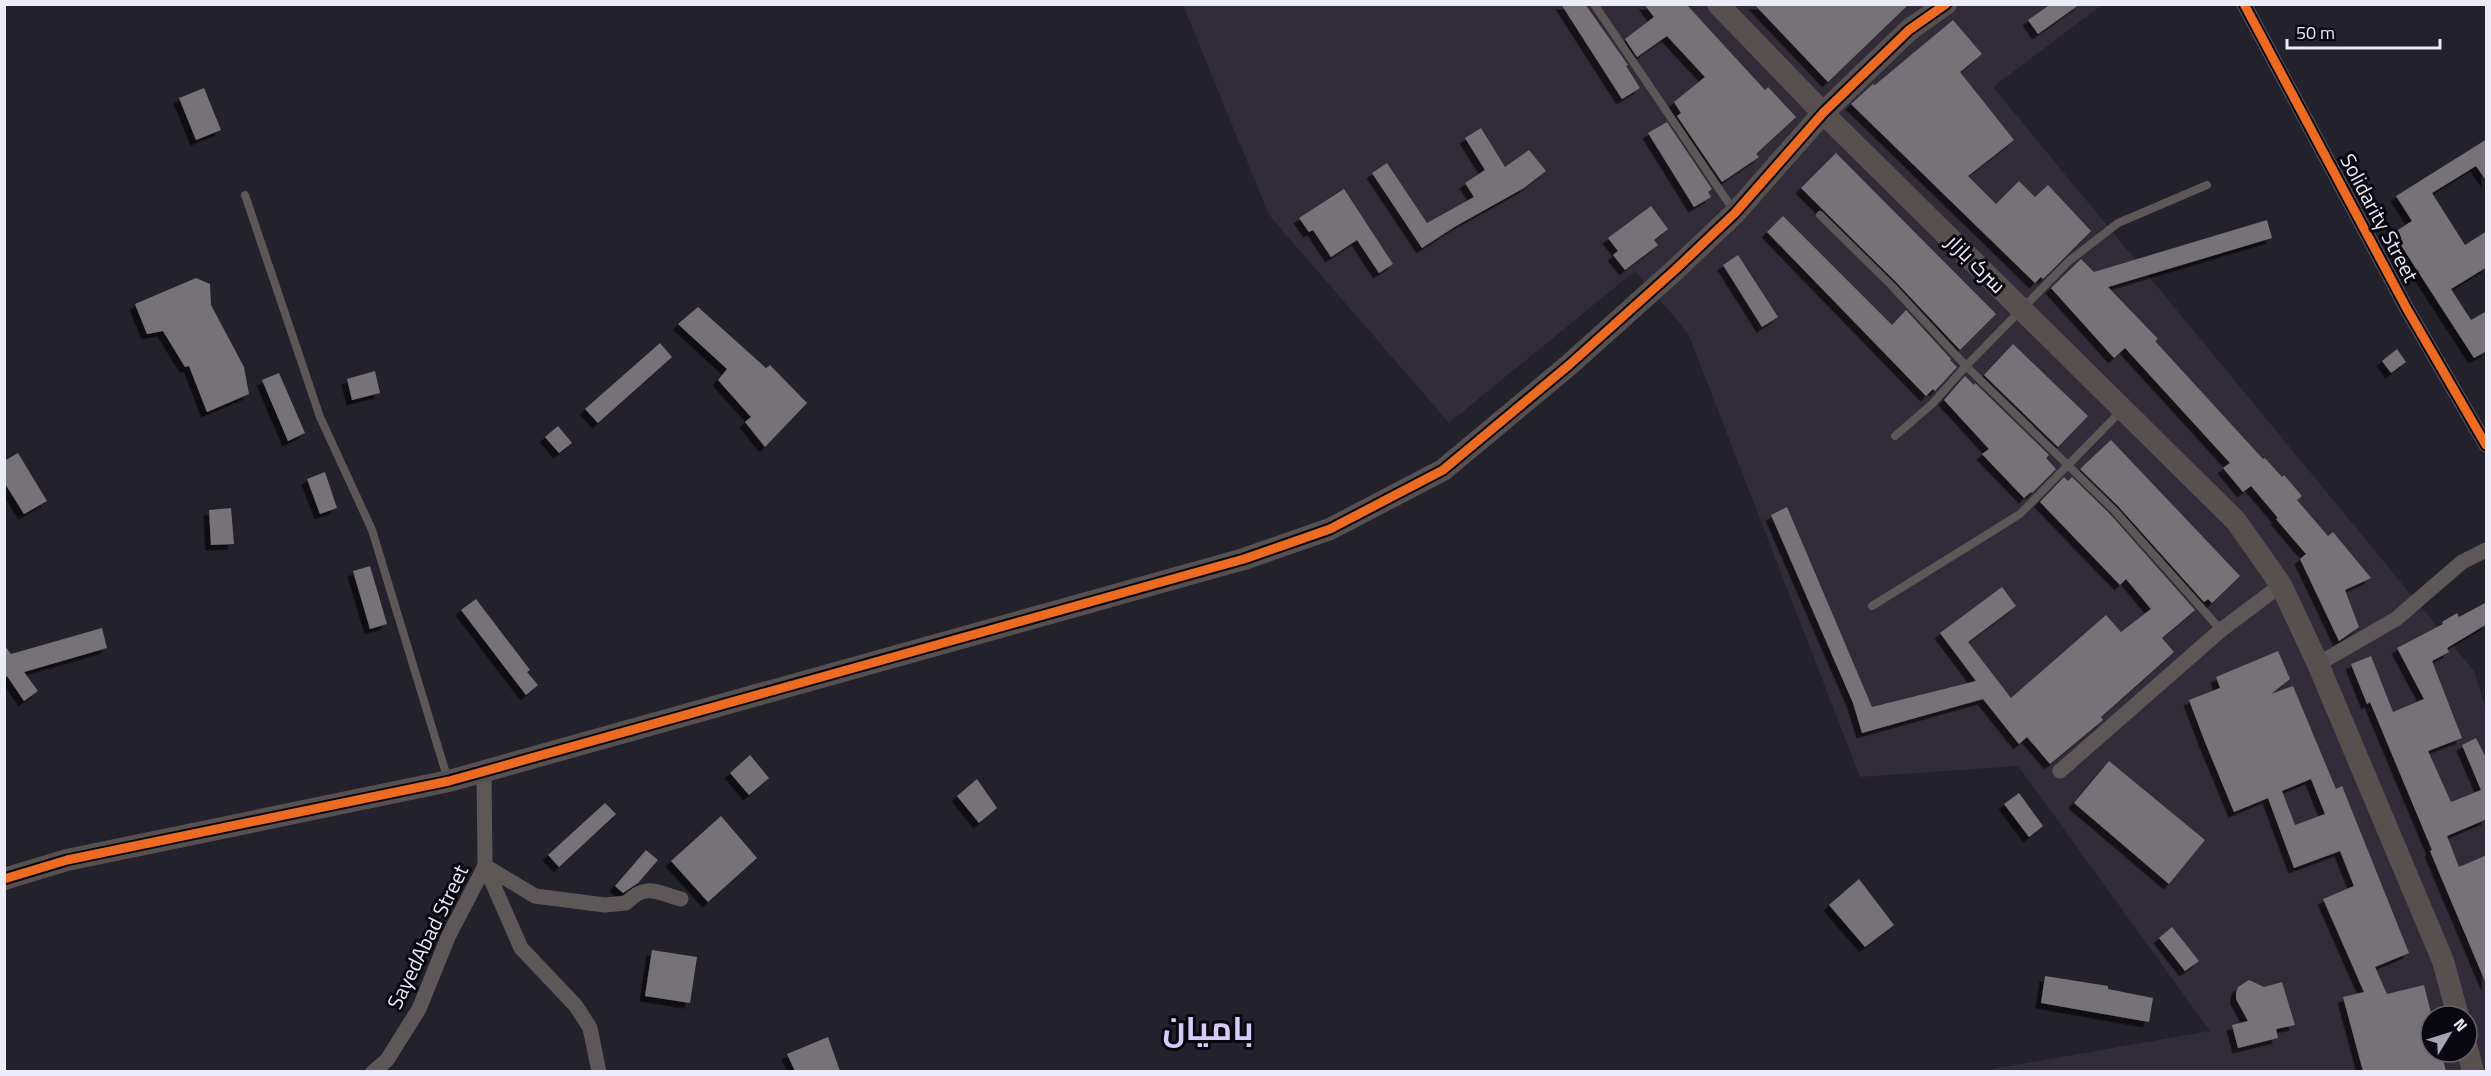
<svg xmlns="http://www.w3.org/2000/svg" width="2491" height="1076" font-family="'Titillium Web',Cairo,sans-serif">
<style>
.commercial{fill:#322b39;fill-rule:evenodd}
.building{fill:#777178;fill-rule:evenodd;filter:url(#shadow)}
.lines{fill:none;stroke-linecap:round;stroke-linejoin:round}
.lane{stroke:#5d5758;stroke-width:8}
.street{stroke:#5d5758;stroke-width:15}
.secondary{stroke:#58504f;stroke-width:22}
.cycleway-casing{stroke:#090811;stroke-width:13}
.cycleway{stroke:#ed6a23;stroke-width:9}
.labels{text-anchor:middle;stroke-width:6;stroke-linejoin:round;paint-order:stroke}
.street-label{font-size:21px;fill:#ecebfa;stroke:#090811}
.town-label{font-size:33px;font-weight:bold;fill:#d7ccf7;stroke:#090811}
</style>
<defs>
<filter id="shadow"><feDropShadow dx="-5.5" dy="5.5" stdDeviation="0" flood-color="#0009"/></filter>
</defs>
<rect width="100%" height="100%" fill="#22212c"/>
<path class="commercial" d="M1183 5H2102L1993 87 2474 671 2486 710V1071H1981L2210 1031 2018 766 1860 777 1688 333 1635 271 1449 423 1269 215ZM2431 1016H2467V1052H2431Z"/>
<g class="building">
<polygon points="1561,4 1585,4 1628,65 1626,66 1640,88 1622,99"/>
<polygon points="1644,4 1686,4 1765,90 1768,87 1796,117 1756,154 1759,157 1722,182 1677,116 1681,113 1674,102 1705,77 1667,36 1637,57 1625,39 1654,17"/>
<polygon points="1754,4 1909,4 1828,82"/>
<polygon points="2051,4 2080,4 2038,34 2028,20"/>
<polygon points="1953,20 1982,54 1960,72 2014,140 1968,176 1996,204 2019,181 2035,197 2048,185 2091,231 2043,279 2041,277 2035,283 1851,104 1873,84 1875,85"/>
<polygon points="204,88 221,130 196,140 179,98"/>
<polygon points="1667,122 1712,189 1708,192 1711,197 1694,207 1648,133"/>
<polygon points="1481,128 1505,167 1529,150 1546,171 1524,188 1456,226 1422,248 1372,173 1387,163 1427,223 1474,197 1465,183 1485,170 1465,138"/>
<polygon points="2487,139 2487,182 2476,166 2432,193 2465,245 2487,231 2487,267 2451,289 2471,320 2487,311 2487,351 2474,358 2393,233 2412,221 2396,196"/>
<polygon points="1836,153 1996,314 1960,350 1896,282 1801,188"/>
<polygon points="1344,189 1393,264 1379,273 1357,240 1331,257 1313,230 1309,232 1299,218"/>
<polygon points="1651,206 1668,229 1654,240 1658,245 1625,270 1613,255 1618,251 1608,238"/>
<polygon points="1783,216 1892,325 1906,310 1951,359 1950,360 1957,367 1935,391 1933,389 1926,396 1767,232"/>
<polygon points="2267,220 2272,238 2108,287 2158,339 2155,341 2263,459 2265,458 2282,477 2284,475 2302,496 2297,500 2328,536 2333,532 2371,578 2345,590 2359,627 2339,641 2300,559 2306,554 2276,519 2278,518 2251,486 2243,492 2223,468 2230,463 2125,348 2114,358 2051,288 2081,259 2094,272"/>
<polygon points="1738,255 1778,317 1762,327 1723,265"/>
<polygon points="196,278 210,284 211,305 244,367 249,394 207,412 189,366 185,367 163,331 147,334 135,304"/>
<polygon points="698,307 766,368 770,365 807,403 765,447 745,422 751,417 718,380 727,369 678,324"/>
<polygon points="660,343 672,357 598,423 585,409"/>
<polygon points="2013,344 2088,416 2058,447 1984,375"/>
<polygon points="2397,349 2406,362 2391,373 2382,361"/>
<polygon points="375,371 380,393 352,400 347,379"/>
<polygon points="279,373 305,433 288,441 262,380"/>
<polygon points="1965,376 1974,385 1975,383 2049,455 2046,458 2056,469 2032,493 2031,492 2024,498 1982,454 1989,449 1944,400"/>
<polygon points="558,426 572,443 559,453 545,437"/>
<polygon points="2111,440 2240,576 2212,603 2208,599 2204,602 2118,506 2080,469"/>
<polygon points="18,453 47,501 24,514 4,482 4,461"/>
<polygon points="325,472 337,508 320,514 307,479"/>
<polygon points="2064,477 2068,481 2072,477 2110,514 2195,610 2162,638 2174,652 2101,717 2103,720 2050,764 2027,737 2019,744 1983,699 1862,733 1853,703 1771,515 1787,507 1872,707 1976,681 1940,633 2002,587 2016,606 1968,642 2011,698 2106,615 2121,632 2151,609 2126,579 2120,585 2040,502"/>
<polygon points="231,508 234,544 211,545 209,510"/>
<polygon points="370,566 387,624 370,629 353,571"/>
<polygon points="476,599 530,670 527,672 538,685 526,695 461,610"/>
<polygon points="2487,602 2487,624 2447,648 2449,652 2432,661 2462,738 2428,751 2451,802 2481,790 2462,745 2476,738 2487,760 2487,819 2447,836 2459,867 2487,855 2487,986 2430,851 2432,850 2370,702 2367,704 2351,664 2371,656 2393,712 2424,699 2397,648 2443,624 2442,622 2457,613 2459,617"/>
<polygon points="102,628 107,648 24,672 38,691 24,701 7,676 4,677 4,645 11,654"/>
<path d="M2278 651 2290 679 2271 694 2293 686 2336 789 2342 786 2409 953 2375 967 2387 994 2424 985 2431 1013V1052H2441L2446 1071H2363L2343 997 2364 992 2323 899 2354 886 2340 851 2294 868 2268 798 2234 812 2205 742 2189 700 2220 688 2216 677ZM2311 779 2325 814 2295 825 2282 791Z"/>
<polygon points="750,755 769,778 749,795 730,773"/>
<polygon points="2109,761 2205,840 2169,884 2074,803"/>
<polygon points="977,779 997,808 979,823 957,796"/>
<polygon points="2019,793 2043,826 2029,837 2004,804"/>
<polygon points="605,803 616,814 559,867 548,855"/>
<polygon points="721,816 757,858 708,902 671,861"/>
<polygon points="646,850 658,860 638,883 623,893 615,886"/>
<polygon points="1859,879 1894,925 1865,947 1829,905"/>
<polygon points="2172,927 2199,961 2185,971 2159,938"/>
<polygon points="652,950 697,957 690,1003 645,996"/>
<polygon points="2045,976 2108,986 2108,989 2153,998 2149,1022 2041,1003"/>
<polygon points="2249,980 2264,987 2282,982 2295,1025 2276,1029 2278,1038 2238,1048 2232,1025 2248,1021 2236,999 2236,993 2238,987"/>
<polygon points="828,1037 840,1071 795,1071 787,1054"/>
</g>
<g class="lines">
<g class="lane">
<polyline points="1594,4 1734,211"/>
<polyline points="245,195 320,417 372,530 448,780"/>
<polyline points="1820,215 1892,286 1966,366 2114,510 2221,630"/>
<polyline points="1895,436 1932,404 1966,366 2069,261 2118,223 2207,185"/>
<polyline points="1872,606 2020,514 2122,410"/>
</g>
<g class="street">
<polyline points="2244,4 2407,309 2486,445"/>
<polyline points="2318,664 2396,619 2462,562 2486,550"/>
<polyline points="2060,771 2221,630 2281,585"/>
<polyline points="485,866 521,948 576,1006 590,1028 599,1072"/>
<path d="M485 866 535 896 605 905 626 903C646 883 656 892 681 899"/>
<polyline points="373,1072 387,1060 419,1009 449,935 485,866 484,771"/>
</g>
<g class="secondary">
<polyline points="1718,4 1823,113 2236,521 2281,585 2318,664 2443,961 2458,1016"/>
<polyline points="4,879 67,860 449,781 1244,559 1330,529 1443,470 1569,365 1676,269 1735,213 1823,113 1909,30 1946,4"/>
<polyline points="2467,1048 2473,1072"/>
</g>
<g class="cycleway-casing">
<g id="cycleway">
<polyline points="2244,4 2407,309 2486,445"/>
<polyline points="4,879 67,860 449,781 1244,559 1330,529 1443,470 1569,365 1676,269 1735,213 1823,113 1909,30 1946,4"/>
</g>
</g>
<use href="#cycleway" class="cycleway"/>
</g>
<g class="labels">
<g class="street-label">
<text transform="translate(2379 218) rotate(62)" y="7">Solidarity Street</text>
<text transform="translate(1976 264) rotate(45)" y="7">سرک بازار</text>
<text transform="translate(428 937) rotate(-64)" y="7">SayedAbad Street</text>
</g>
<g class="town-label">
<text x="1208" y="1040">بامیان</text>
</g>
</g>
<rect width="2491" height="1076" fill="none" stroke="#ecebfa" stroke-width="12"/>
<g transform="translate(2449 1034) rotate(52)"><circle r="28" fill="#090811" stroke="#64636e" stroke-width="1.5"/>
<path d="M0-4.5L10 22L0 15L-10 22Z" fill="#a5a4b2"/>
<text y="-9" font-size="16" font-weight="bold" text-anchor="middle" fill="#ecebfa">N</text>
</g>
<path d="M2287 39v9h153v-9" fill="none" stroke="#ecebfa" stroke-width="3"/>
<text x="2296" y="39" font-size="18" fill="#ecebfa" stroke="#090811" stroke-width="4.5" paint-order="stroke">50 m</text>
</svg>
